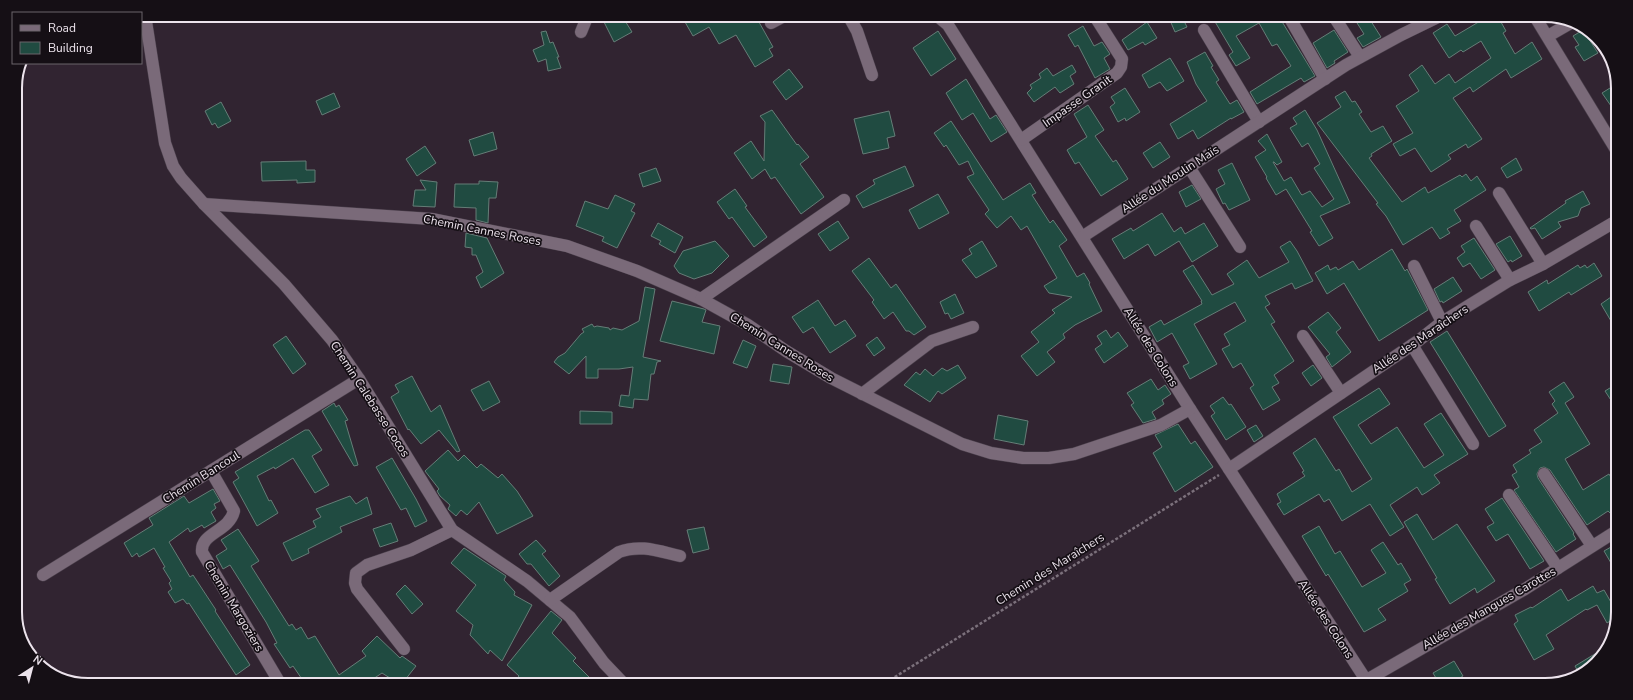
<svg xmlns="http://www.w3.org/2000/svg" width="1633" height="700" font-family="'Nunito Sans',sans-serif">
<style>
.building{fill:#204b41;stroke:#657d77}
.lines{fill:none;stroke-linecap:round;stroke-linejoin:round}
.minor-casing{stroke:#4b404c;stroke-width:13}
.path{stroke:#7b707b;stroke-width:2.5;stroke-dasharray:3 2;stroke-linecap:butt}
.minor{stroke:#7a6a79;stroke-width:12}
.labels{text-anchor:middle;stroke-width:3.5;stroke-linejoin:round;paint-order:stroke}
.street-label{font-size:12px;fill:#ece3ec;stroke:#150f15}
.rim{fill:none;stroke:#ece3ec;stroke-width:2}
</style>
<rect width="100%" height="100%" fill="#312431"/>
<g class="building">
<polygon points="681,15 755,15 773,47 769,49 773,56 755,67 736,35 719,44 709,27 693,36"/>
<polygon points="1175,15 1181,15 1187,27 1175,32 1169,18"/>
<polygon points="1211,15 1278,15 1315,76 1304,82 1301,78 1257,104 1250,92 1291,66 1277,44 1272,46 1259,23 1236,36 1250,58 1236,66 1229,55 1233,52"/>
<polygon points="1352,15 1367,15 1381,37 1363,47 1357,38 1364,34"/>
<polygon points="1497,15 1506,31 1503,33 1515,54 1532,42 1542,59 1511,78 1506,69 1473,92 1470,87 1453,98 1482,139 1468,148 1466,144 1448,155 1451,159 1431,172 1415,148 1400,156 1393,144 1413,133 1396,106 1419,91 1409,75 1422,65 1435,84 1449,74 1455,83 1491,58 1481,41 1463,52 1461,50 1449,58 1433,33 1447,24 1455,36 1487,17 1489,19"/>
<polygon points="615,16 616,19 622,16 632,32 614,42 604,22"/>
<polygon points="1147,22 1157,38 1145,45 1143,42 1128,50 1122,40"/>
<polygon points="1083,26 1094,46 1102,42 1110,54 1104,58 1110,69 1095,78 1078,45 1075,47 1068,35"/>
<polygon points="1334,30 1348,52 1334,61 1335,63 1327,68 1313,43"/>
<polygon points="1583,30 1598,53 1584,61 1575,47 1579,45 1573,36"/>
<polygon points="546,31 550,43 553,42 559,57 557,57 561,68 548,71 546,59 538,62 533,50 544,45 541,32"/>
<polygon points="938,31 956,59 931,76 913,48"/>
<polygon points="1205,52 1213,66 1211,67 1219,80 1216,82 1230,104 1237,100 1244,112 1231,119 1231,118 1198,139 1193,130 1178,139 1170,124 1207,101 1196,84 1187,62"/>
<polygon points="1170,58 1184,81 1167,91 1160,82 1149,88 1142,75"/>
<polygon points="1072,65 1076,72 1070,76 1074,84 1060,93 1055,87 1034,102 1027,93 1032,88 1030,85 1041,78 1039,74 1047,68 1053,76"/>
<polygon points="789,69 803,87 786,100 773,82"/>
<polygon points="966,79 990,119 996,115 1007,132 991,142 973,113 962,120 946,93"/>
<polygon points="1618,83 1618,116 1602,93"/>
<polygon points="1125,88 1140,112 1126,121 1125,118 1118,122 1110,107 1115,103 1111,97"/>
<polygon points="1345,91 1352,102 1355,101 1362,112 1359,114 1371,132 1383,126 1392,141 1371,154 1372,156 1369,158 1402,202 1425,187 1428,193 1460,175 1462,177 1466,174 1471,181 1477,176 1486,190 1454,210 1461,221 1447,229 1450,233 1440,239 1432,227 1403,245 1386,216 1376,204 1378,203 1317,123 1341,107 1335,97"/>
<polygon points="334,93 340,107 322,115 316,101"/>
<polygon points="221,102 231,121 218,128 215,123 212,125 205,111"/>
<polygon points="1088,105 1104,130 1095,136 1113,162 1116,160 1128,179 1101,196 1079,162 1075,164 1067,150 1087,137 1074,114"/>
<polygon points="772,110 797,145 798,144 809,157 800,164 824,197 801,214 775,177 771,179 765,169 752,179 734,153 751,141 764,161 765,122 760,116"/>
<polygon points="1305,110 1317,130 1350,203 1320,216 1333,238 1319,246 1310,232 1312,231 1286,189 1276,195 1266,178 1267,177 1255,157 1266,150 1258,141 1267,134 1282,162 1277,165 1274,162 1273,162 1284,181 1291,177 1301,194 1302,195 1310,191 1322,207 1334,199 1314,168 1320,164 1308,143 1302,147 1290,128 1297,124 1293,118"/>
<polygon points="889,111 895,136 887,138 889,148 863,154 854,119"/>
<polygon points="951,121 1003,200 1030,183 1036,193 1032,195 1050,223 1053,220 1067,240 1059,246 1077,277 1084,273 1090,283 1089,284 1102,311 1075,325 1063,334 1065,338 1047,352 1055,362 1037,376 1021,356 1039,342 1031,332 1055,313 1052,310 1072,297 1049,293 1044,286 1057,278 1027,226 1021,230 1011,216 997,228 985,214 989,210 967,177 974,174 968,161 959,165 946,145 944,147 934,133"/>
<polygon points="493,132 497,149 474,156 469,140"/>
<polygon points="1160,142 1170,157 1153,168 1143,153"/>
<polygon points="425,146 436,163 417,176 406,159"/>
<polygon points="1516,158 1522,170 1507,178 1501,168"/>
<polygon points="306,161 306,170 315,170 315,182 297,183 297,180 262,181 261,162"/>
<polygon points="1232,163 1250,200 1229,210 1225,203 1223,204 1216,189 1225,184 1218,170"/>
<polygon points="905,166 914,186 863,208 856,196 875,184 873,180"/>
<polygon points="656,168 661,181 643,187 639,174"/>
<polygon points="420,180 437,182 435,207 413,206 415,190 426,190"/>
<polygon points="479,181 498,182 496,198 489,198 488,223 476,220 476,208 454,207 455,184 479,184"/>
<polygon points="1192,185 1201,199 1186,207 1179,192"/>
<polygon points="735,189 747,206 745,207 767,237 754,247 732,217 729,219 717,202"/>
<polygon points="1583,191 1590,204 1581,208 1578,216 1558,222 1561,227 1542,239 1535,228 1531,229 1530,228 1566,203 1565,201"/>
<polygon points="938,194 949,213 919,229 909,210"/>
<polygon points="615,195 635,204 631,211 635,213 617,248 602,241 604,237 576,226 585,201 608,209"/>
<polygon points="1162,213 1174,232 1181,227 1185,234 1204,223 1218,246 1192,262 1179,241 1155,256 1148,244 1124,259 1112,239 1131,228 1133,231"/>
<polygon points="838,221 849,238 830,251 818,234"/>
<polygon points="658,223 683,237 675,253 659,244 661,241 651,236"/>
<polygon points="466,233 487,238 504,273 481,288 476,277 483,272 476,255 472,255 472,248 465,247"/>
<polygon points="1510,236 1522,256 1512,262 1511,260 1508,262 1496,244"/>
<polygon points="1474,238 1495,270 1481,279 1470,263 1463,267 1457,258 1465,252 1461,246"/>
<polygon points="715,241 729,256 712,273 694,279 679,273 674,266 683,251"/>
<polygon points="982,241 997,266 976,278 962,260 972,254 969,249"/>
<polygon points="1290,241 1297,251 1313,281 1295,289 1292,283 1265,296 1270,304 1265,307 1275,322 1271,324 1294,361 1274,375 1279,383 1272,387 1280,400 1263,410 1250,388 1254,385 1241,363 1233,368 1222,349 1230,345 1224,334 1246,321 1235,302 1194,324 1217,364 1190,379 1183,366 1189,363 1172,333 1157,342 1149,327 1161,320 1164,325 1202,304 1201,301 1202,301 1183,271 1193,265 1212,295 1234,284 1227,274 1247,260 1259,278 1289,262 1280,247"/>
<polygon points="1392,249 1405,271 1407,269 1428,310 1379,341 1344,283 1327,294 1315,273 1328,265 1330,270 1336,267 1338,270 1353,261 1359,270"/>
<polygon points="869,258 891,288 896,284 926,327 914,335 909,331 906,331 893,312 884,319 872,302 874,300 852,271"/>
<polygon points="1594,263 1602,276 1571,295 1569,292 1539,311 1528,292 1547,280 1548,284 1578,265 1580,268 1585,265 1587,268"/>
<polygon points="1453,277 1462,291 1443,303 1442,301 1440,302 1434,289"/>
<polygon points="645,287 655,289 643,357 661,361 657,362 654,374 651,374 648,400 634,399 633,408 619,406 621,395 629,396 633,367 619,369 598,369 598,378 586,378 586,356 569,374 554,362 558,357 565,353 581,334 584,332 582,329 592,324 594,327 597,326 609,328 610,330 613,328 622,330 639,321"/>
<polygon points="955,294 964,313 951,319 948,313 945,314 940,302"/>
<polygon points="1611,297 1618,308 1618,316 1611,321 1601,304"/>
<polygon points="818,300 835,326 845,320 856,336 830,353 813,327 803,333 792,317"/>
<polygon points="672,301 704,309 706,310 702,322 720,326 714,354 660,341"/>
<polygon points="1328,312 1341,328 1336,332 1351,352 1332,367 1326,357 1330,354 1308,327"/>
<polygon points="1106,330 1111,338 1118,332 1128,346 1104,363 1095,349 1102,344 1097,336"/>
<polygon points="1447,331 1506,426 1489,437 1430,342"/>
<polygon points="286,336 306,364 293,374 273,345"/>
<polygon points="877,337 885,348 874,356 866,345"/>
<polygon points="743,340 756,346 747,368 733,363"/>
<polygon points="773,364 792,367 789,384 770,381"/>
<polygon points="958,365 966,378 942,394 938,391 930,402 904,385 916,372 920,375 925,369 933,376 942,368 947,371"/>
<polygon points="1313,365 1322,378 1311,386 1302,373"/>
<polygon points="412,376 431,412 440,405 460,451 457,452 439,430 421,444 409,429 408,430 391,397 399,392 395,385"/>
<polygon points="1151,379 1158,390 1165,385 1171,394 1162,400 1164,404 1152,412 1156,419 1143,423 1131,405 1134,403 1127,393"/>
<polygon points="489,381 500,402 483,411 471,390"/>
<polygon points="1564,382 1574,397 1565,403 1590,444 1565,459 1583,490 1609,474 1613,481 1618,478 1618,508 1610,513 1608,511 1587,525 1550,470 1544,467 1540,468 1537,474 1538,478 1574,533 1573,534 1576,539 1556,552 1514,490 1519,487 1512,475 1517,472 1513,465 1531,453 1529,450 1542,442 1534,430 1558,413 1552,404 1555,401 1549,392"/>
<polygon points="1618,383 1618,411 1605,391"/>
<polygon points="1379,388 1390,404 1358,425 1371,444 1397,427 1424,468 1444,455 1424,424 1441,413 1468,454 1434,475 1440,483 1427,492 1422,495 1417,487 1390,505 1404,527 1390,536 1370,504 1342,521 1329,499 1324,502 1319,494 1284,515 1277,504 1281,502 1277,494 1305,476 1302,472 1304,471 1293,453 1315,438 1336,471 1339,469 1352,492 1372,479 1333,417"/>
<polygon points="1223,397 1229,405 1231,404 1246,427 1226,440 1211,416 1215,413 1210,406"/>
<polygon points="334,403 336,407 339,405 348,420 345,421 358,465 354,466 322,411"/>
<polygon points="580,411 612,412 612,424 580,424"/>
<polygon points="998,415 1028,421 1024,445 994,439"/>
<polygon points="1178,424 1191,444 1195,441 1213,467 1175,492 1153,453 1162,447 1155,435"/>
<polygon points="1256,425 1263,436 1254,442 1247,430"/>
<polygon points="305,430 309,430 322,450 312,456 329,485 315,493 293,458 275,469 274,467 257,476 269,501 271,500 278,513 257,526 233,482 239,478 235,472"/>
<polygon points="448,450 458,461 464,455 477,468 481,464 498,478 502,474 517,491 533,516 497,534 479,502 467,515 461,510 456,516 448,509 450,505 440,496 437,491 439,489 425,471"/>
<polygon points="392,458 416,499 427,521 415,527 406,508 401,510 376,467"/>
<polygon points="213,489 220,501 214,504 216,508 211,512 216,521 204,528 202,525 190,532 188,528 169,542 190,577 193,575 216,610 215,611 250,665 236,675 189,603 187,604 183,599 175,603 168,592 172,589 169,583 171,581 163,568 165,567 154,548 139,557 137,553 132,557 124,543 153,525 149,518 184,496 189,503"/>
<polygon points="350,496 356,504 367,497 372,514 340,527 342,532 308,549 309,553 292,561 283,543 316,527 313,521 321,517 316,509"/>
<polygon points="1502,498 1544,561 1530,569 1508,534 1496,541 1487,527 1494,523 1485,509"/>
<polygon points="1417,514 1433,540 1457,524 1495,581 1477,593 1475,588 1450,604 1435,579 1437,578 1404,522"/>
<polygon points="391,523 398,541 380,547 373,529"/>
<polygon points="1319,526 1335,554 1340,551 1362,587 1386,573 1371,550 1383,542 1398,565 1401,563 1411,580 1404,584 1408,591 1378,609 1386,620 1364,632 1328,574 1326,576 1302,536"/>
<polygon points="704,527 709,549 693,553 687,530"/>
<polygon points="238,529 259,561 251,566 289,626 292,624 296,630 301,627 308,639 315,636 339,675 366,656 362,651 377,636 400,658 402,656 416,666 401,685 382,673 364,685 306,685 293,666 290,668 274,644 277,643 266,622 230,565 223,569 216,556 227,549 221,540"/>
<polygon points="536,540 546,551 542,554 560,576 549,586 531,564 527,564 519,554"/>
<polygon points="1618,543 1618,575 1604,551"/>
<polygon points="464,548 506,576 504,580 515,592 514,595 532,605 502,661 490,650 488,654 470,635 473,625 456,611 476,585 451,563"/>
<polygon points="405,585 423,604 412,614 396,594"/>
<polygon points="1593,586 1597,593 1604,590 1612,604 1614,603 1618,610 1617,617 1607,623 1597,605 1587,610 1586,609 1546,635 1554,649 1534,660 1514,624 1518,621 1515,615 1531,607 1532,608 1561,589 1568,601"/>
<polygon points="551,611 562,620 552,633 576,658 573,661 597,685 511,685 519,676 507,665"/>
<polygon points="1603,649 1604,650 1586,673 1580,675 1575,666"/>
<polygon points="1454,661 1463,676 1448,685 1440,685 1433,673"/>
</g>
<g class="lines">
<g class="minor-casing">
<g id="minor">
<polyline points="145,15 165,143 173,166 181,178 204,204 284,284 332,340 359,379 452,530 527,581 570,617 604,663 625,685"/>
<polyline points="848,15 857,31 872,75"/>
<polyline points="936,15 948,25 1190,409 1366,680"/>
<polyline points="1288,15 1325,79"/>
<polyline points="1333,15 1360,57"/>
<polyline points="1534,15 1618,153"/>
<polyline points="771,23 786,15"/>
<polyline points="1204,30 1259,122"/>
<polyline points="581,32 588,15"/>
<polyline points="1548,36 1574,21"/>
<polyline points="1021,140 1117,73 1121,67 1122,59 1094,15"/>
<polyline points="1189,167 1240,247"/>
<polyline points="1499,193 1543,264"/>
<polyline points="204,204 432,219 567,246 637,271 701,299 748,325 786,351 831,378 962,444 991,453 1023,458 1049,458 1074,454 1161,425 1190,409"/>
<polyline points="1476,226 1510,280"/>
<polyline points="1082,237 1346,65 1401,35 1442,15"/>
<polyline points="1414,266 1442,322"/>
<polyline points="701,299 844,200"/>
<polyline points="1303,336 1341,393"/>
<polyline points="1412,345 1473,444"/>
<polyline points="862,394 932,341 973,327"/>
<polyline points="1229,469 1418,341 1442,322 1510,280 1543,264 1618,220"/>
<path d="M211 471 234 511C229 532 200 533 202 552L281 685"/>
<polyline points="1544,474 1592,546"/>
<polyline points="1509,495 1558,568"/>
<polyline points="43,575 359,379"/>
<path d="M550 600 619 552C640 544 658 551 680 556"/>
<polyline points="404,649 357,589 355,583 356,573 367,565 411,550 452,530"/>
<polyline points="1358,685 1525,589 1618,530"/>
</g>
</g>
<polyline class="path" points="882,685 1219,475"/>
<use href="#minor" class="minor"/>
</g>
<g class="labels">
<g class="street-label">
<text transform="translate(1077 101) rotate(-35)" y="4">Impasse Granit</text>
<text transform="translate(1170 179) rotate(-33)" y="4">Allée du Moulin Maïs</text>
<text transform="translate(482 230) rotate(11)" y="4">Chemin Cannes Roses</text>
<text transform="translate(1420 339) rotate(-34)" y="4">Allée des Maraîchers</text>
<text transform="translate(782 347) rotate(32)" y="4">Chemin Cannes Roses</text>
<text transform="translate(1151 347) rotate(58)" y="4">Allée des Colons</text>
<text transform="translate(370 399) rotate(57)" y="4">Chemin Calebasse Cocos</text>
<text transform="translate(201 477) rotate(-32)" y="4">Chemin Bancoul</text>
<text transform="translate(1050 569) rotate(-32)" y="4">Chemin des Maraîchers</text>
<text transform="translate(234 606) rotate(59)" y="4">Chemin Margoziers</text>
<text transform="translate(1489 608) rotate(-30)" y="4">Allée des Mangues Carottes</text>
<text transform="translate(1326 619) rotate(57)" y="4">Allée des Colons</text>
</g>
</g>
<path d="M0 0H1633V700H0ZM88 22H1545A66 66 0 0 1 1611 88V612A66 66 0 0 1 1545 678H88A66 66 0 0 1 22 612V88A66 66 0 0 1 88 22Z" fill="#150f15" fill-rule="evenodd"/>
<path class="rim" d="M88 22H1545A66 66 0 0 1 1611 88V612A66 66 0 0 1 1545 678H88A66 66 0 0 1 22 612V88A66 66 0 0 1 88 22Z"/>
<rect x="12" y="12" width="130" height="52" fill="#150f15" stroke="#6b646b"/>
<rect x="20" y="25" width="20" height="6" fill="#7a6a79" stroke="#6b646b"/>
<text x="48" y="32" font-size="12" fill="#ece3ec">Road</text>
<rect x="20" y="42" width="20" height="12" fill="#204b41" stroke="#6b646b"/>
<text x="48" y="52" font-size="12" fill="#ece3ec">Building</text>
<g transform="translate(32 668) rotate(36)" stroke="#150f15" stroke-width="3" paint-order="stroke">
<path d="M0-3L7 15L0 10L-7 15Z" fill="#ece3ec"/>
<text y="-6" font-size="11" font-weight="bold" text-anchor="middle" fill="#ece3ec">N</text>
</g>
</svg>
